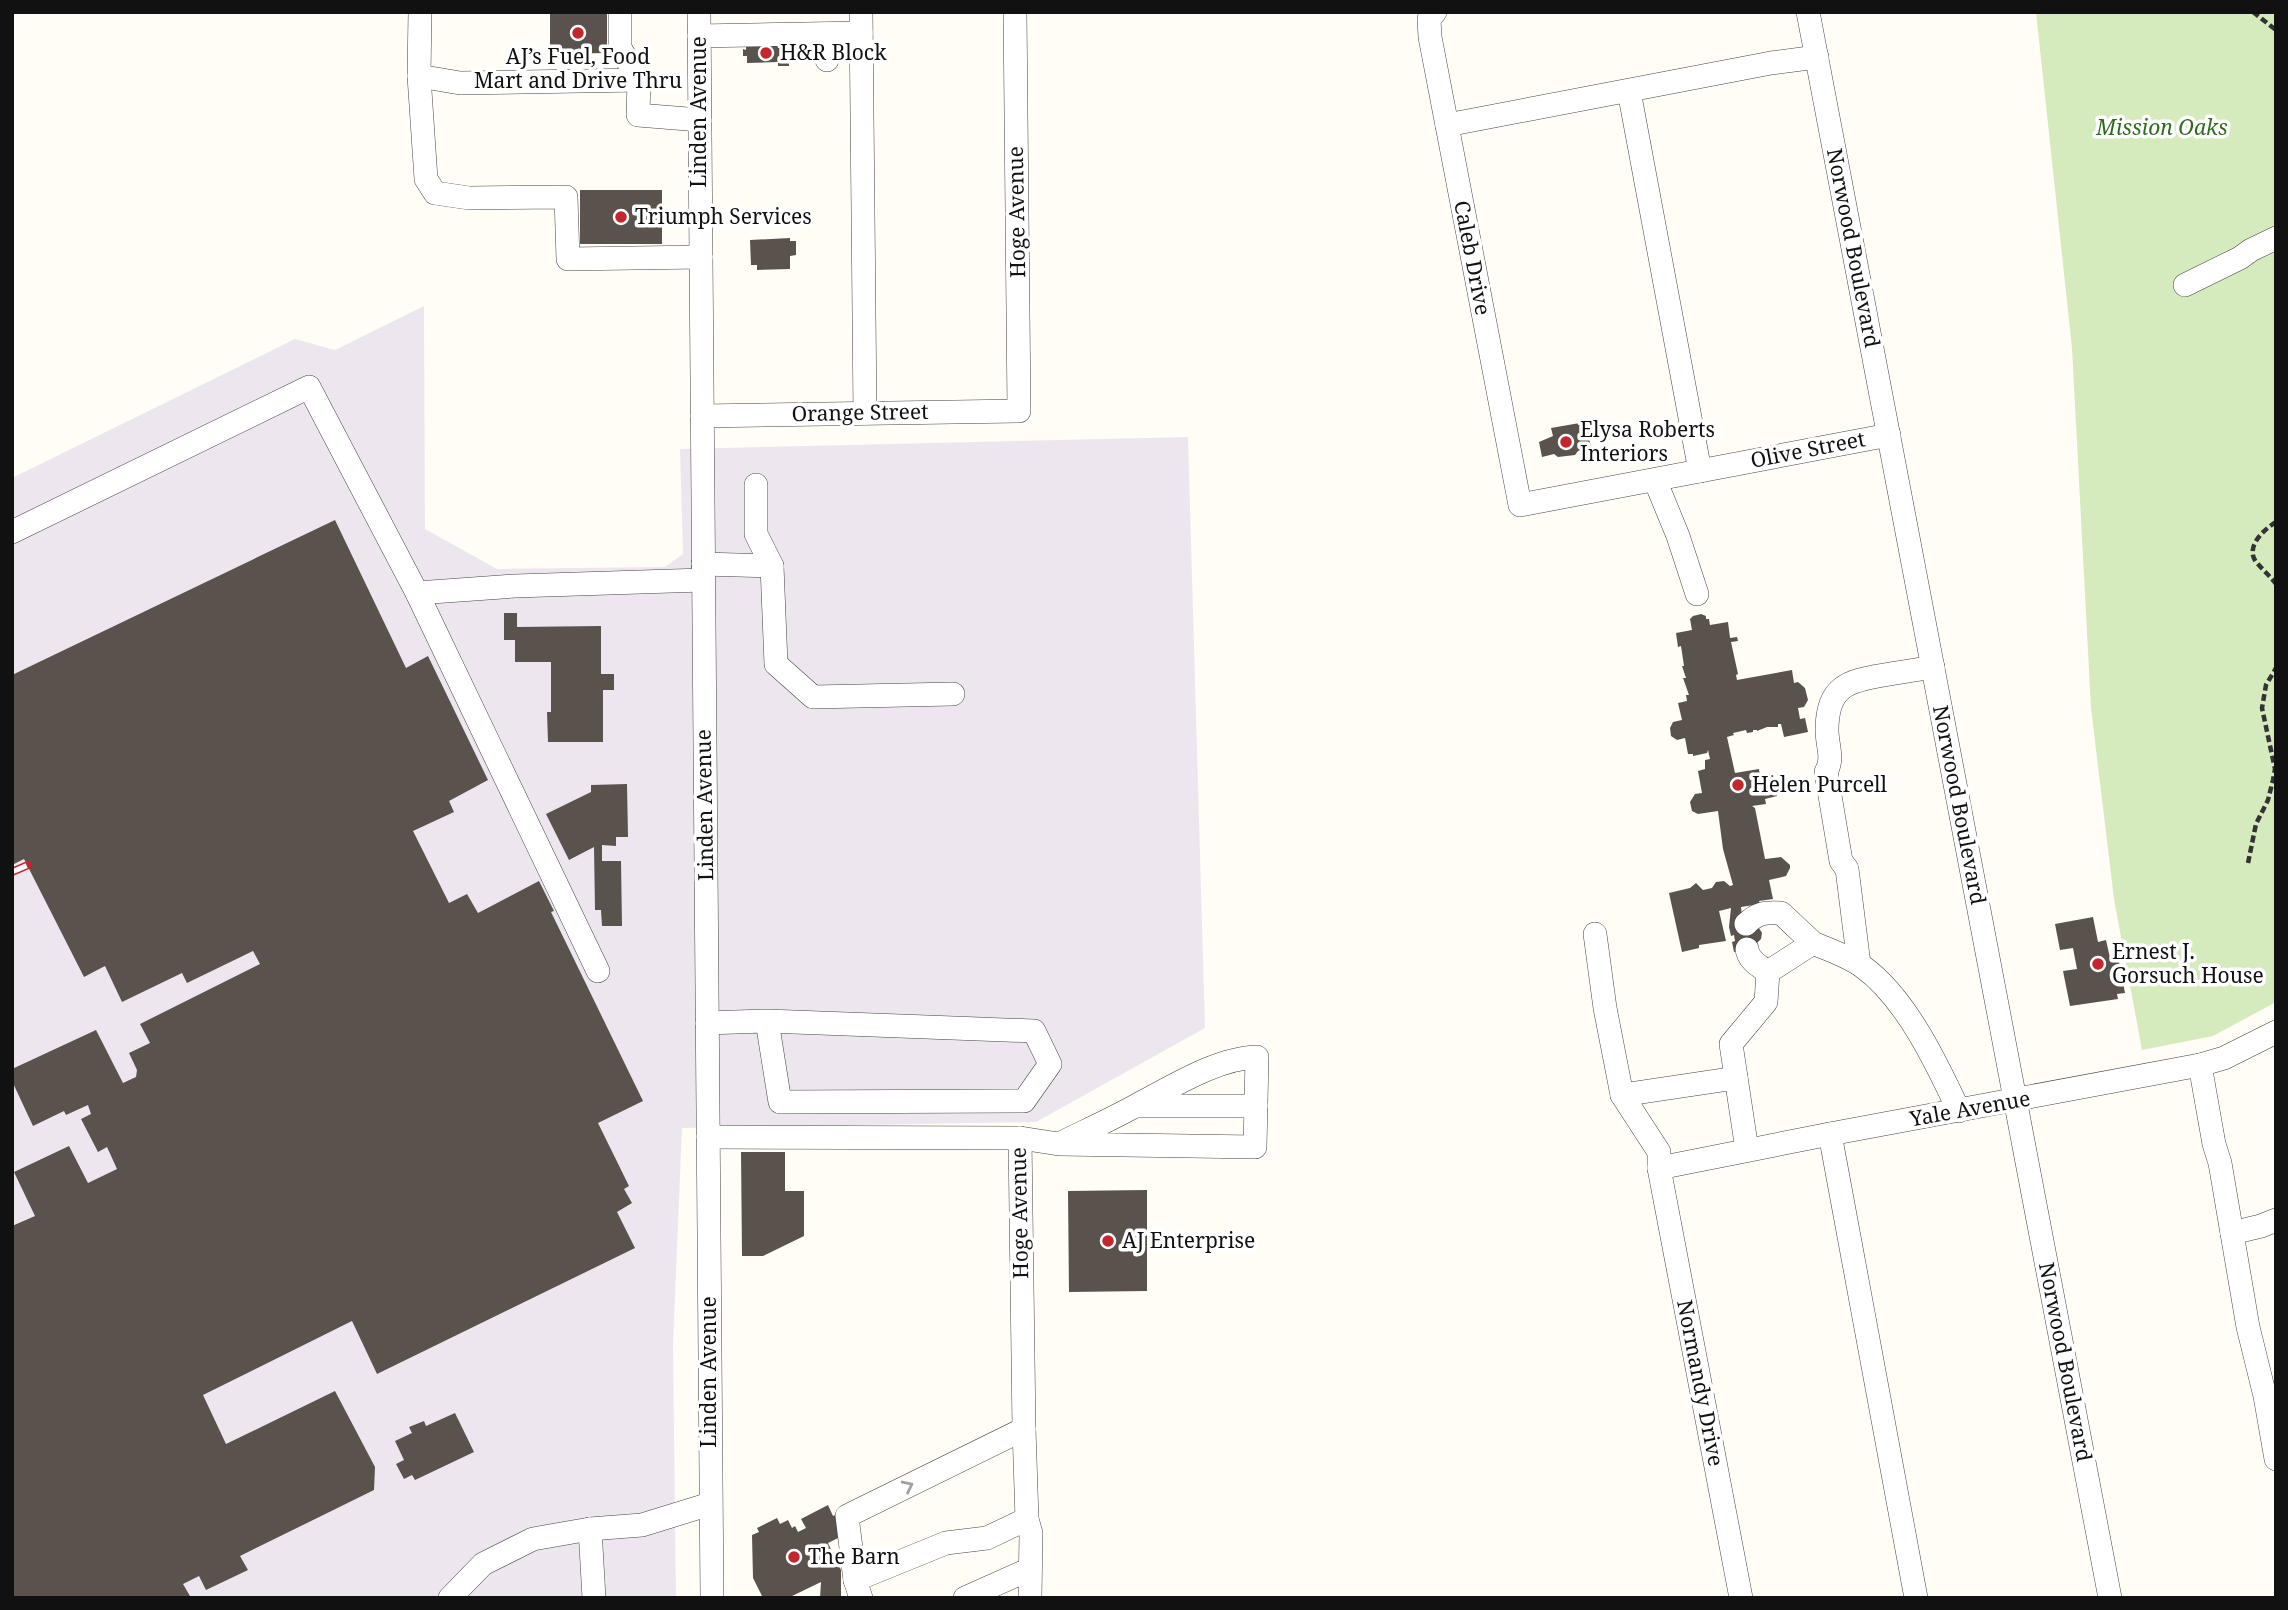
<svg xmlns="http://www.w3.org/2000/svg" width="2288" height="1610" font-family="'Noto Serif',serif">
<style>
.industrial{fill:#eee6ef}
.green{fill:#d5ebbd}
.building{fill:#5a524d}
.lines{fill:none;stroke-linecap:round;stroke-linejoin:round}
.minor-casing{stroke:#444;stroke-width:24}
.path{stroke:#333;stroke-width:4.5;stroke-dasharray:7 3.5;stroke-linecap:butt}
.minor{stroke:#fff;stroke-width:23}
.rail-casing{stroke:#c4262e;stroke-width:8}
.rail{stroke:#fff;stroke-width:5;stroke-dasharray:16;stroke-linecap:butt}
.oneway{stroke:#a0a0a0}
.poi-dot{fill:#c4262e;stroke:#fff;stroke-width:2.5}
.labels{text-anchor:middle;stroke-width:7;stroke-linejoin:round;paint-order:stroke}
.poi-label{font-size:21px;fill:#111;stroke:#fff;text-anchor:start}
.street-label{font-size:21px;fill:#111;stroke:#fff}
.park-label{font-size:21px;font-style:italic;fill:#2f6b1f;stroke:#fff}
</style>
<rect width="100%" height="100%" fill="#fffdf5"/>
<polygon class="industrial" points="424,306 425,529 497,569 665,567 683,554 680,449 1188,437 1205,1028 1036,1122 682,1128 673,1344 676,1598 12,1598 12,478 295,339 335,350"/>
<polygon class="green" points="2036,12 2276,12 2276,1002 2213,1036 2142,1050 2114,899 2091,708 2072,348"/>
<g class="building">
<polygon points="550,12 607,12 607,53 550,54"/>
<polygon points="799,38 800,51 789,51 789,66 778,66 778,62 747,63 747,56 743,56 743,49 746,50 746,41"/>
<rect x="580" y="190" width="82" height="54"/>
<polygon points="790,238 790,241 796,241 796,255 790,256 790,269 757,270 757,265 751,265 750,240"/>
<polygon points="1597,420 1600,434 1591,435 1592,438 1589,438 1591,448 1578,451 1575,455 1558,457 1554,454 1542,457 1539,442 1553,436 1551,428"/>
<polygon points="335,520 406,668 428,656 488,780 449,801 454,812 413,831 449,903 467,894 478,913 539,881 554,911 551,912 643,1101 598,1123 629,1186 624,1189 632,1203 617,1212 635,1248 377,1374 352,1321 203,1395 226,1444 335,1391 375,1467 374,1490 240,1556 248,1570 206,1590 199,1576 183,1584 190,1596 185,1598 12,1598 12,1226 35,1216 14,1172 69,1146 88,1183 117,1169 107,1147 98,1152 81,1119 91,1114 88,1105 66,1115 64,1111 33,1126 12,1081 12,1069 96,1030 123,1083 136,1077 137,1070 129,1053 150,1043 140,1024 260,964 253,951 187,983 182,973 122,1002 105,966 84,977 24,859 12,865 12,675"/>
<polygon points="504,613 517,613 517,627 601,626 601,674 614,674 614,690 603,690 603,742 548,742 547,712 551,712 551,662 515,662 515,640 504,640"/>
<polygon points="1701,614 1706,616 1706,619 1709,619 1710,625 1728,622 1730,638 1737,637 1738,641 1731,642 1738,674 1736,675 1737,680 1792,670 1794,683 1798,682 1805,688 1808,700 1804,707 1798,708 1800,719 1805,718 1808,732 1784,737 1781,724 1778,724 1778,727 1767,727 1757,731 1757,730 1753,730 1753,732 1747,733 1746,730 1733,733 1734,735 1727,737 1735,773 1759,769 1760,777 1773,775 1777,796 1765,799 1766,804 1752,806 1755,808 1765,859 1781,857 1790,865 1790,868 1786,876 1769,880 1773,899 1759,901 1760,904 1741,907 1742,917 1757,925 1762,933 1761,939 1753,947 1734,952 1732,942 1735,941 1734,935 1731,936 1729,927 1731,908 1719,911 1726,941 1699,945 1699,948 1682,952 1669,893 1690,888 1696,883 1703,890 1712,888 1716,882 1724,881 1730,886 1733,885 1723,849 1718,811 1698,814 1692,811 1690,802 1695,794 1702,793 1698,771 1705,769 1705,760 1710,759 1708,750 1707,753 1693,756 1693,754 1688,754 1685,738 1677,740 1671,736 1670,728 1673,722 1682,720 1678,703 1687,701 1686,695 1689,695 1683,678 1686,678 1682,666 1684,666 1681,646 1678,647 1676,633 1692,630 1690,619 1693,616"/>
<polygon points="627,784 628,837 616,837 616,846 602,845 602,861 621,861 622,926 602,926 601,910 595,910 594,847 569,860 546,814 591,792 591,785"/>
<polygon points="2093,917 2098,942 2106,940 2110,958 2118,956 2125,993 2117,994 2118,999 2070,1006 2063,971 2077,969 2073,948 2060,950 2055,924"/>
<polygon points="741,1152 785,1152 785,1191 804,1191 804,1236 763,1256 742,1256"/>
<polygon points="1147,1190 1147,1291 1069,1292 1068,1191"/>
<polygon points="455,1413 474,1452 415,1480 412,1475 404,1479 396,1464 404,1460 395,1441 412,1433 409,1427 424,1421 426,1426"/>
<polygon points="828,1505 833,1516 837,1514 846,1534 828,1543 841,1570 841,1598 820,1598 821,1582 788,1598 763,1598 753,1578 752,1535 759,1532 757,1528 777,1518 780,1524 788,1520 792,1528 795,1526 798,1532 806,1528 801,1519"/>
</g>
<g class="lines">
<g class="minor-casing">
<g id="minor">
<polyline points="420,12 419,76 460,83 639,80 638,115 700,120"/>
<polyline points="620,12 620,48 639,80"/>
<polyline points="699,12 712,1598"/>
<polyline points="861,12 865,413"/>
<polyline points="1435,12 1429,19 1430,37 1520,505 1889,435"/>
<polyline points="1808,12 2110,1598"/>
<polyline points="826,34 827,60"/>
<polyline points="699,36 861,33"/>
<polyline points="419,76 426,179 435,193 469,198 566,197 568,259 701,257"/>
<polyline points="1629,91 1700,471"/>
<polyline points="1447,125 1771,63 1817,57"/>
<polyline points="2185,285 2240,258 2251,250 2276,238"/>
<polyline points="702,416 1019,411 1015,12"/>
<polyline points="1655,480 1678,536 1697,594"/>
<polyline points="756,485 756,534 772,566 776,664 813,697 953,694"/>
<polyline points="12,532 309,387 417,593 598,971"/>
<polyline points="703,564 772,566"/>
<polyline points="417,593 515,586 703,580"/>
<path d="M1746 924C1757 913 1765 912 1781 913L1813 943"/>
<polyline points="1595,934 1605,1008 1622,1095 1659,1152 1659,1168 1741,1598"/>
<path d="M1747 949C1748 960 1759 966 1768 972"/>
<path d="M1859 964 1847 869 1841 861 1826 772C1834 758 1827 746 1827 730 1827 687 1847 681 1884 675 1900 672 1917 670 1933 667"/>
<polyline points="707,1023 767,1021 1034,1031 1050,1064 1024,1101 780,1102 767,1021"/>
<polyline points="2200,1065 2214,1144 2220,1163 2248,1327 2265,1396 2276,1459"/>
<polyline points="1622,1095 1736,1078"/>
<polyline points="1140,1106 1256,1106"/>
<polyline points="1830,1134 1916,1598"/>
<polyline points="708,1137 1020,1138 1024,1429 1027,1519 1031,1533 1030,1598"/>
<path d="M1020 1138 1059 1144 1255 1147 1257 1057C1217 1058 1172 1087 1137 1105 1112 1119 1085 1131 1059 1144"/>
<path d="M1747 1150 1731 1044 1766 1002 1768 972 1813 943C1829 950 1848 956 1863 967 1906 998 1937 1064 1959 1111"/>
<polyline points="1659,1168 1830,1134 2200,1065 2224,1058 2276,1032"/>
<polyline points="2232,1233 2261,1226 2276,1220"/>
<polyline points="590,1529 594,1598"/>
<polyline points="855,1580 946,1543 987,1538 1027,1519"/>
<polyline points="450,1598 483,1564 533,1539 590,1529 642,1525 710,1504"/>
<polyline points="861,1598 855,1580 847,1516 1024,1429"/>
<polyline points="965,1598 1030,1569"/>
</g>
</g>
<g class="path">
<polyline points="2253,12 2276,30"/>
<path d="M2276 522C2263 530 2244 548 2257 563 2263 570 2270 576 2276 584"/>
<polyline points="2248,863 2256,824 2268,800 2273,780 2275,769 2262,708 2266,685 2276,668"/>
</g>
<use href="#minor" class="minor"/>
<g class="rail-casing">
<polyline id="rail" points="12,872 28,865"/>
</g>
<use href="#rail" class="rail"/>
</g>
<defs><path id="oneway-chevron" d="M-2-3.5L2.5 0L-2 3.5" fill="none" stroke-width="1.6" stroke-linecap="round" stroke-linejoin="round" transform="scale(1.75)"/></defs>
<use class="oneway" href="#oneway-chevron" transform="translate(908 1486) rotate(-26)"/>
<g class="poi-dot">
<circle cx="578" cy="33" r="7"/>
<circle cx="766" cy="53" r="7"/>
<circle cx="621" cy="217" r="7"/>
<circle cx="1566" cy="442" r="7"/>
<circle cx="1738" cy="785" r="7"/>
<circle cx="2098" cy="964" r="7"/>
<circle cx="1108" cy="1241" r="7"/>
<circle cx="794" cy="1557" r="7"/>
</g>
<g class="labels">
<g class="poi-label">
<text x="780" y="60">H&amp;R Block</text>
<text x="578" y="64" text-anchor="middle">AJ’s Fuel, Food<tspan x="578" dy="24">Mart and Drive Thru</tspan></text>
<text x="635" y="224">Triumph Services</text>
<text x="1580" y="437">Elysa Roberts<tspan x="1580" dy="24">Interiors</tspan></text>
<text x="1752" y="792">Helen Purcell</text>
<text x="2112" y="959">Ernest J.<tspan x="2112" dy="24">Gorsuch House</tspan></text>
<text x="1122" y="1248">AJ Enterprise</text>
<text x="808" y="1564">The Barn</text>
</g>
<g class="street-label">
<text transform="translate(699 112) rotate(-90)" y="7">Linden Avenue</text>
<text transform="translate(1017 212) rotate(-91)" y="7">Hoge Avenue</text>
<text transform="translate(1853 248) rotate(79)" y="7">Norwood Boulevard</text>
<text transform="translate(1472 258) rotate(79)" y="7">Caleb Drive</text>
<text transform="translate(860 413) rotate(-1)" y="7">Orange Street</text>
<text transform="translate(1808 450) rotate(-11)" y="7">Olive Street</text>
<text transform="translate(705 805) rotate(-91)" y="7">Linden Avenue</text>
<text transform="translate(1959 805) rotate(79)" y="7">Norwood Boulevard</text>
<text transform="translate(1970 1109) rotate(-10)" y="7">Yale Avenue</text>
<text transform="translate(1020 1213) rotate(-91)" y="7">Hoge Avenue</text>
<text transform="translate(2065 1362) rotate(79)" y="7">Norwood Boulevard</text>
<text transform="translate(709 1372) rotate(-90)" y="7">Linden Avenue</text>
<text transform="translate(1700 1383) rotate(79)" y="7">Normandy Drive</text>
</g>
<g class="park-label">
<text x="2162" y="135">Mission Oaks</text>
</g>
</g>
<rect width="2288" height="1610" fill="none" stroke="#111111" stroke-width="28"/>
</svg>
